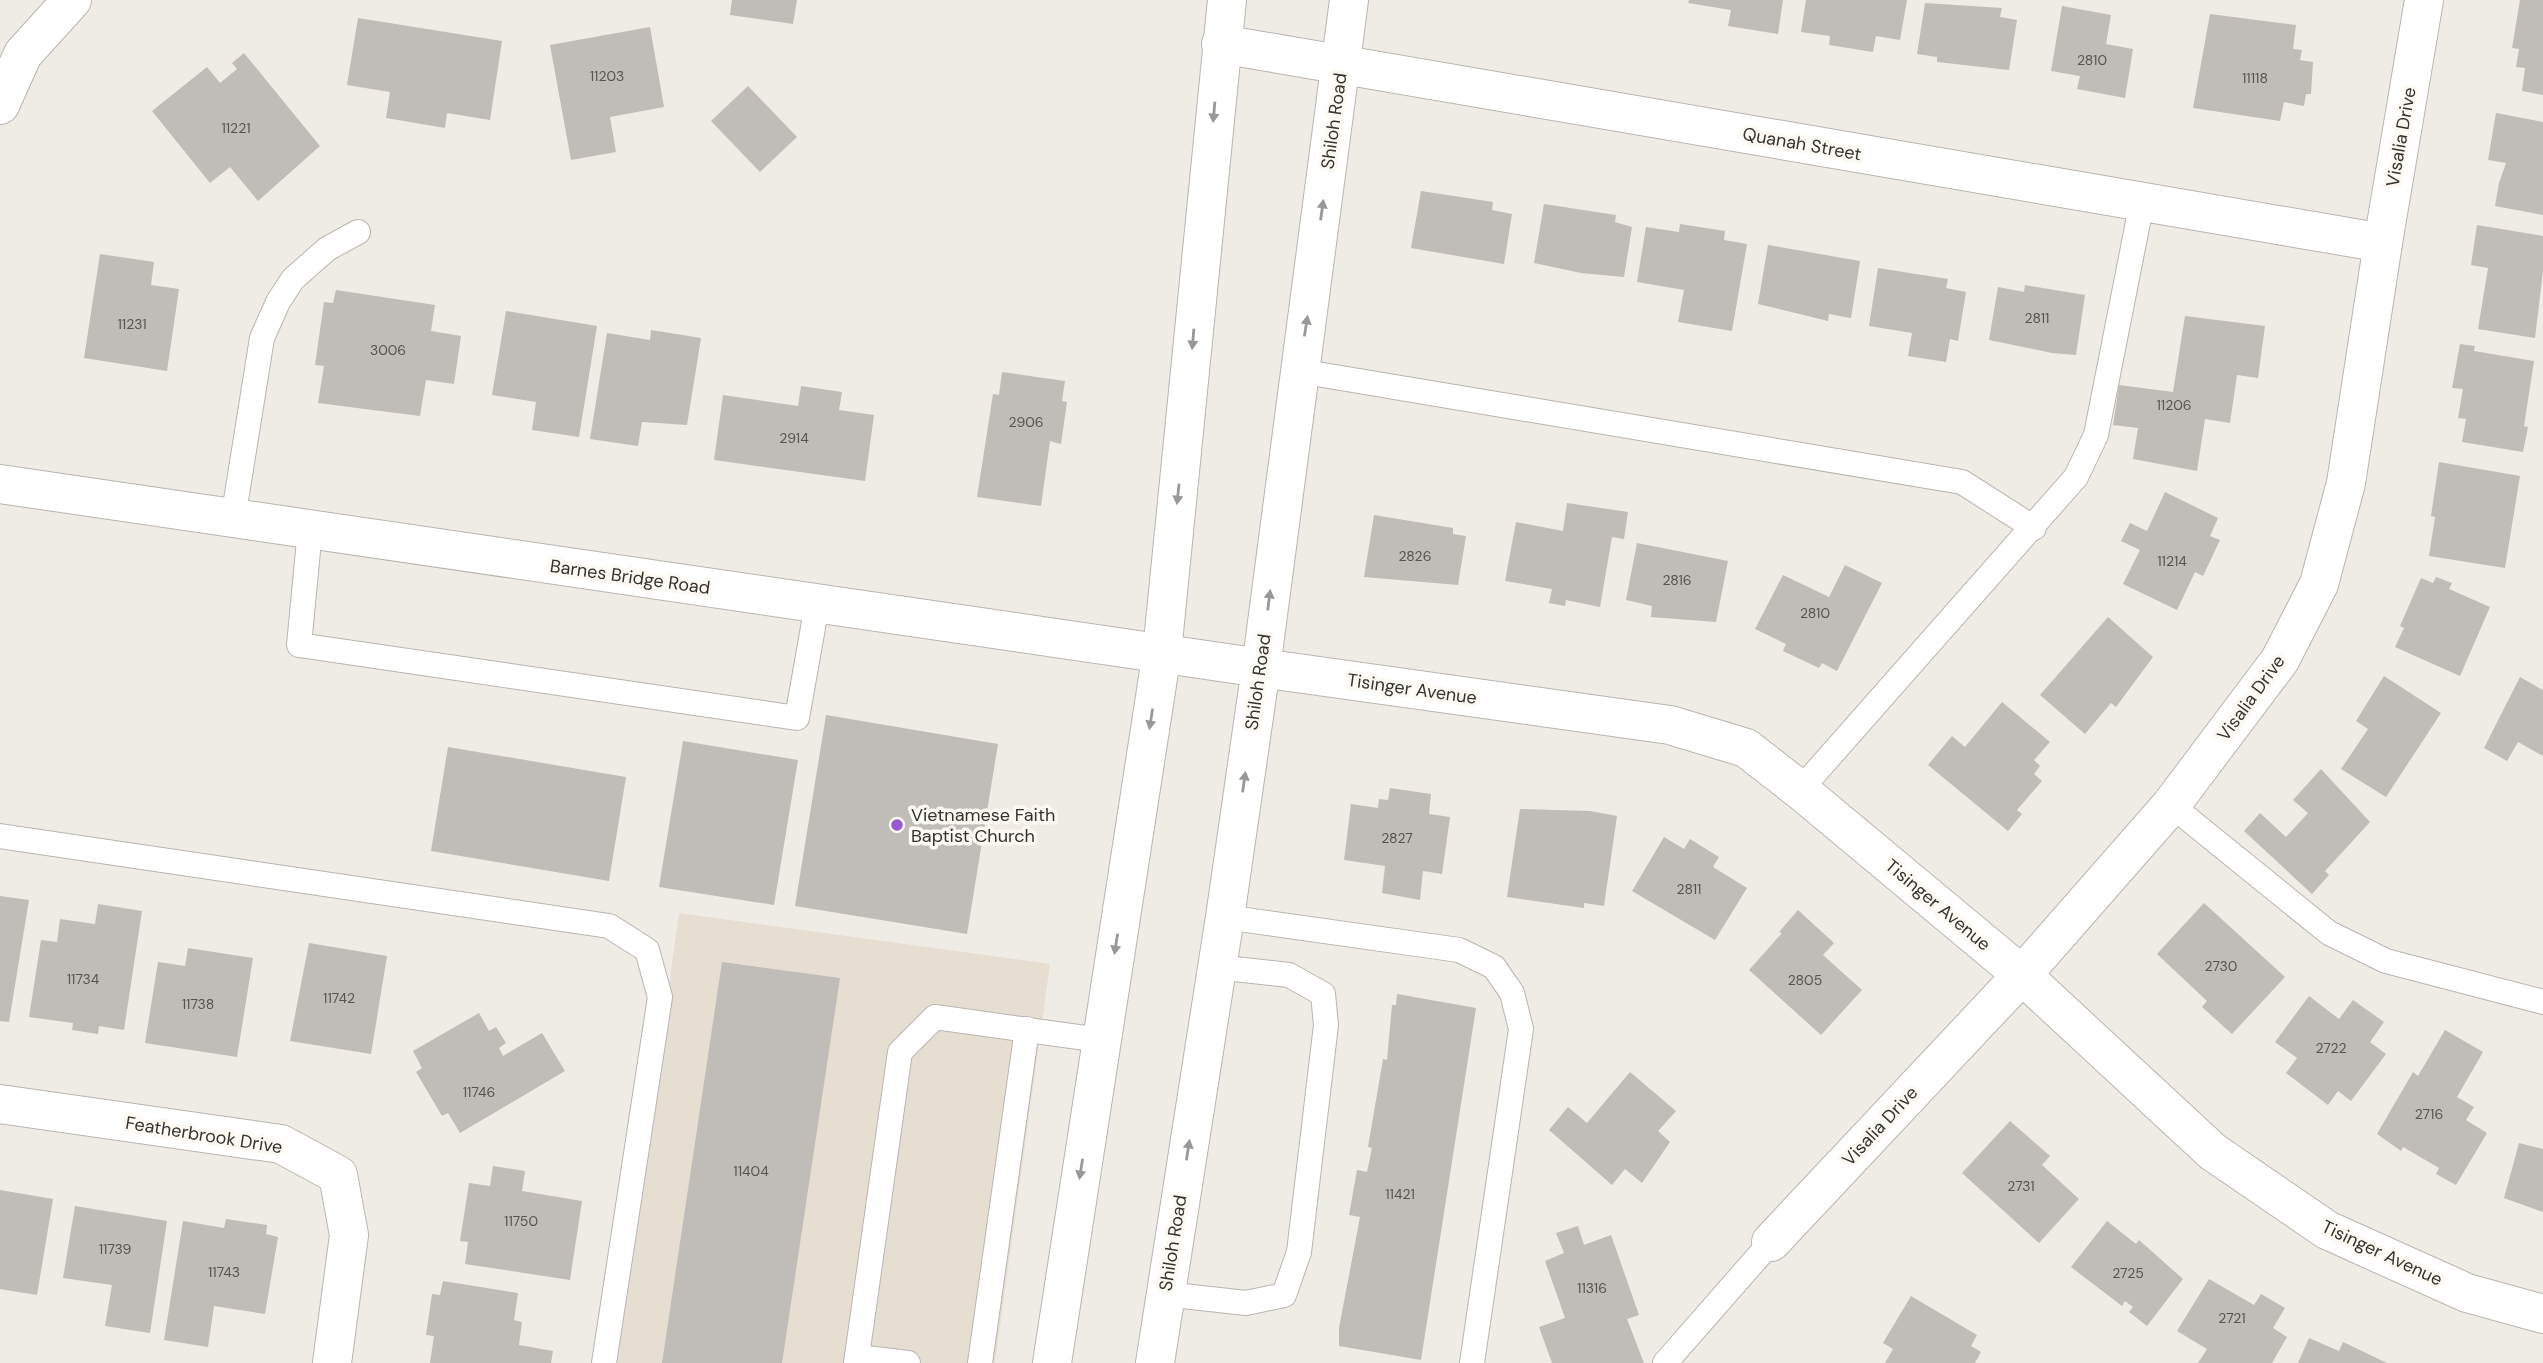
<svg xmlns="http://www.w3.org/2000/svg" width="2543" height="1363" font-family="'DM Sans',sans-serif">
<style>
.built{fill:#e7ded2}
.building{fill:#c0bcb7}
.lines{fill:none;stroke-linecap:round;stroke-linejoin:round}
.lane-casing{stroke:#b9b5b0;stroke-width:26}
.street-casing{stroke:#b9b5b0;stroke-width:40}
.secondary-casing{stroke:#b9b5b0;stroke-width:40}
.lane{stroke:#fff;stroke-width:24}
.street{stroke:#fff;stroke-width:38}
.secondary{stroke:#fff;stroke-width:38}
.oneway{fill:#999898}
.poi-dot{fill:#9759d0;stroke:#fcf8f2;stroke-width:2.5}
.labels{text-anchor:middle;stroke-width:7;stroke-linejoin:round;paint-order:stroke}
.number-label{font-size:14px;fill:#565452}
.street-label{font-size:18px;fill:#333230;stroke:#fcf8f2}
.poi-label{font-size:18px;fill:#333230;stroke:#fcf8f2;text-anchor:start}
</style>
<rect width="100%" height="100%" fill="#efebe5"/>
<polygon class="built" points="679,913 1050,964 995,1363 617,1363"/>
<g class="building">
<polygon points="732,0 797,0 793,24 730,15"/>
<polygon points="1689,0 1783,0 1778,34 1728,26 1731,10 1688,3"/>
<polygon points="1806,0 1907,0 1900,40 1876,36 1873,52 1829,45 1830,36 1801,32"/>
<polygon points="2520,0 2543,0 2543,95 2522,91 2525,68 2516,67 2519,49 2512,48"/>
<polygon points="1925,3 2002,8 2000,17 2017,20 2009,70 1937,62 1937,57 1917,54"/>
<polygon points="2062,6 2111,15 2106,44 2133,49 2125,98 2077,89 2080,76 2051,71"/>
<polygon points="2210,14 2296,25 2293,49 2302,50 2300,60 2313,62 2311,94 2306,94 2304,106 2284,102 2280,121 2193,108"/>
<polygon points="358,18 502,41 490,120 447,113 445,128 386,118 390,92 347,85"/>
<polygon points="650,27 664,107 610,117 616,152 571,160 550,45"/>
<polygon points="244,53 320,146 258,201 230,167 210,183 152,111 207,67 220,83 237,69 232,63"/>
<polygon points="748,86 797,137 760,172 711,121"/>
<polygon points="2496,113 2543,122 2543,215 2495,206 2499,183 2506,163 2488,160"/>
<polygon points="1421,191 1493,202 1492,210 1512,214 1504,264 1411,248"/>
<polygon points="1544,204 1616,215 1615,222 1632,227 1624,277 1581,273 1534,263"/>
<polygon points="1680,224 1725,231 1724,240 1747,244 1732,331 1678,322 1684,290 1637,282 1646,227 1679,232"/>
<polygon points="2477,225 2543,236 2543,271 2535,338 2478,329 2488,268 2471,265"/>
<polygon points="1768,245 1860,261 1851,318 1829,314 1828,321 1758,304"/>
<polygon points="100,254 154,262 151,285 179,289 167,371 84,358"/>
<polygon points="1878,268 1948,279 1946,288 1966,292 1958,341 1950,339 1946,362 1908,356 1912,333 1869,326"/>
<polygon points="2025,285 2085,295 2076,355 2052,353 1989,340 1998,287 2024,292"/>
<polygon points="336,290 435,305 431,331 461,336 454,384 426,380 420,416 318,403 324,366 315,365 324,302 333,303"/>
<polygon points="506,311 597,326 579,437 532,430 536,402 492,395"/>
<polygon points="2185,316 2265,326 2258,378 2237,375 2230,423 2205,419 2197,471 2133,459 2138,428 2113,425 2119,385 2173,392"/>
<polygon points="651,330 701,338 687,425 642,422 638,446 590,439 607,333 650,340"/>
<polygon points="2460,344 2475,346 2474,351 2534,361 2524,426 2528,427 2523,452 2462,442 2466,419 2458,418 2463,389 2452,388"/>
<polygon points="1002,372 1065,381 1062,401 1067,402 1061,444 1050,441 1041,506 977,497 993,394 999,395"/>
<polygon points="801,386 842,392 839,410 874,415 865,481 714,460 723,395 798,406"/>
<polygon points="2439,462 2520,476 2505,568 2429,556 2435,517 2431,516"/>
<polygon points="2165,492 2218,518 2210,536 2220,540 2203,576 2195,572 2177,610 2123,584 2140,550 2121,541 2130,523 2147,531"/>
<polygon points="1567,503 1628,512 1624,539 1612,537 1600,607 1566,600 1565,606 1549,603 1552,589 1505,581 1516,522 1563,531"/>
<polygon points="1374,515 1453,528 1453,534 1466,536 1458,585 1364,577"/>
<polygon points="1637,543 1728,561 1716,622 1651,617 1652,606 1626,600"/>
<polygon points="1845,565 1882,583 1837,671 1822,663 1819,668 1783,651 1786,644 1755,629 1783,575 1829,597"/>
<polygon points="2436,577 2452,583 2449,589 2490,607 2460,676 2395,647 2404,628 2400,626 2421,578 2433,583"/>
<polygon points="2108,617 2153,657 2116,707 2111,703 2085,734 2040,695"/>
<polygon points="2384,676 2441,713 2386,797 2341,769 2368,729 2356,721"/>
<polygon points="2520,677 2543,690 2543,756 2518,742 2507,761 2484,748"/>
<polygon points="2002,702 2050,742 2034,760 2040,766 2034,774 2042,781 2017,810 2022,814 2008,831 1928,765 1952,736 1965,747"/>
<polygon points="826,715 998,744 967,934 795,906"/>
<polygon points="683,741 798,760 774,905 659,887"/>
<polygon points="448,747 626,777 609,881 431,851"/>
<polygon points="2321,769 2370,822 2325,871 2329,875 2312,894 2244,831 2260,813 2286,837 2308,813 2293,800"/>
<polygon points="1390,788 1431,794 1429,814 1450,817 1442,874 1423,871 1420,900 1382,893 1385,866 1344,860 1351,804 1378,808 1379,799 1388,800"/>
<polygon points="1520,809 1590,811 1617,816 1604,906 1584,903 1584,908 1507,897"/>
<polygon points="1664,837 1684,849 1690,839 1719,857 1713,867 1747,888 1715,940 1632,891"/>
<polygon points="0,896 29,900 9,1022 0,1021"/>
<polygon points="2204,903 2285,977 2232,1034 2202,1007 2207,1001 2157,954"/>
<polygon points="98,904 142,911 124,1030 99,1026 98,1034 72,1030 73,1023 29,1017 41,940 57,942 60,919 95,924"/>
<polygon points="1798,910 1834,943 1823,955 1862,990 1821,1035 1749,970 1782,933 1779,932"/>
<polygon points="309,943 387,956 371,1054 290,1041"/>
<polygon points="188,948 253,958 237,1057 145,1043 158,962 185,966"/>
<polygon points="722,962 840,978 782,1363 662,1363"/>
<polygon points="1397,994 1476,1008 1421,1360 1339,1346 1339,1328 1360,1217 1349,1215 1357,1170 1367,1172 1372,1148 1368,1147 1383,1059 1387,1060 1392,1005 1396,1005"/>
<polygon points="2309,996 2339,1019 2353,1000 2384,1022 2370,1042 2386,1054 2351,1101 2338,1091 2328,1105 2286,1073 2297,1058 2275,1042"/>
<polygon points="479,1013 489,1031 496,1027 506,1043 499,1048 503,1056 542,1033 565,1071 460,1133 448,1113 442,1116 416,1072 422,1068 413,1051"/>
<polygon points="2445,1030 2483,1052 2457,1097 2474,1107 2466,1120 2487,1133 2456,1185 2436,1174 2439,1168 2403,1147 2401,1151 2377,1134 2413,1072 2418,1076"/>
<polygon points="1630,1072 1676,1111 1658,1131 1670,1142 1642,1183 1625,1169 1612,1185 1549,1130 1568,1107 1587,1123"/>
<polygon points="2010,1121 2050,1156 2042,1165 2079,1199 2039,1243 1962,1173"/>
<polygon points="2519,1143 2543,1149 2543,1212 2504,1198"/>
<polygon points="493,1166 525,1171 522,1191 582,1201 570,1280 465,1264 468,1242 460,1241 469,1183 490,1186"/>
<polygon points="0,1190 53,1199 37,1295 0,1289"/>
<polygon points="75,1206 167,1221 150,1333 105,1326 112,1285 63,1278"/>
<polygon points="226,1219 267,1225 266,1234 278,1237 265,1314 214,1306 208,1347 164,1340 183,1221 224,1228"/>
<polygon points="2107,1221 2136,1244 2139,1240 2183,1279 2147,1326 2129,1312 2133,1307 2125,1301 2122,1306 2071,1267"/>
<polygon points="1578,1226 1584,1245 1611,1235 1639,1315 1627,1319 1644,1363 1552,1363 1539,1327 1565,1318 1545,1261 1564,1253 1556,1233"/>
<polygon points="2209,1279 2254,1305 2261,1294 2285,1308 2273,1328 2287,1337 2272,1363 2198,1363 2207,1349 2177,1331"/>
<polygon points="443,1281 518,1293 514,1320 522,1322 519,1345 553,1351 551,1363 430,1363 434,1336 426,1335 432,1294 440,1295"/>
<polygon points="1911,1296 1977,1335 1971,1346 1981,1352 1975,1363 1885,1363 1893,1349 1883,1343"/>
<polygon points="2309,1338 2339,1351 2343,1342 2387,1363 2298,1363"/>
</g>
<g class="lines">
<g class="lane-casing">
<g id="lane">
<polyline points="1299,371 1962,482 2034,528"/>
<polyline points="233,519 262,338 278,302 293,279 327,249 358,232"/>
<polyline points="310,530 299,645 797,718 817,605"/>
<polyline points="1800,790 2076,477 2096,435 2142,202"/>
<polyline points="2171,805 2329,933 2386,961 2543,1002"/>
<polyline points="0,836 609,926 647,950 660,997 604,1363"/>
<polyline points="1225,917 1459,950 1494,967 1512,993 1521,1029 1472,1363"/>
<polyline points="1165,1294 1246,1303 1284,1295 1299,1252 1326,1025 1323,994 1289,975 1216,967"/>
<polyline points="857,1357 908,1363"/>
<polyline points="856,1363 900,1052 935,1017 1100,1040"/>
<polyline points="980,1363 1027,1029"/>
<polyline points="1665,1363 1771,1242"/>
</g>
</g>
<g class="street-casing">
<g id="street">
<polyline points="1221,44 2383,243"/>
<polyline points="0,105 23,54 72,0"/>
<polyline points="1261,668 1670,725 1746,748 1800,790 2022,975 2213,1152 2327,1230 2467,1293 2543,1314"/>
<polyline points="0,1104 281,1144 338,1175 349,1235 332,1363"/>
<polyline points="1771,1242 2022,975 2171,805 2280,660 2319,584 2346,483 2383,243 2424,0"/>
</g>
</g>
<g class="secondary-casing">
<g id="secondary">
<polyline points="0,484 1261,668"/>
<polyline points="1052,1363 1162,652 1227,0"/>
<polyline points="1155,1363 1225,917 1261,668 1349,0"/>
</g>
</g>
<use href="#lane" class="lane"/>
<use href="#street" class="street"/>
<use href="#secondary" class="secondary"/>
</g>
<defs><path id="oneway-solid" d="M-6-.8H1V-3.2L6.5 0L1 3.2V.8H-6Z" transform="scale(1.75)"/></defs>
<g class="oneway">
<use href="#oneway-solid" transform="translate(1214 112) rotate(95)"/>
<use href="#oneway-solid" transform="translate(1322 210) rotate(-82)"/>
<use href="#oneway-solid" transform="translate(1306 326) rotate(-81)"/>
<use href="#oneway-solid" transform="translate(1193 339) rotate(95)"/>
<use href="#oneway-solid" transform="translate(1178 494) rotate(96)"/>
<use href="#oneway-solid" transform="translate(1269 600) rotate(-83)"/>
<use href="#oneway-solid" transform="translate(1151 719) rotate(99)"/>
<use href="#oneway-solid" transform="translate(1244 782) rotate(-82)"/>
<use href="#oneway-solid" transform="translate(1116 944) rotate(99)"/>
<use href="#oneway-solid" transform="translate(1188 1150) rotate(-81)"/>
<use href="#oneway-solid" transform="translate(1081 1169) rotate(99)"/>
</g>
<circle class="poi-dot" cx="897" cy="825" r="7"/>
<g class="labels">
<g class="number-label">
<text x="2092" y="65">2810</text>
<text x="607" y="81">11203</text>
<text x="2255" y="83">11118</text>
<text x="236" y="133">11221</text>
<text x="2037" y="323">2811</text>
<text x="132" y="329">11231</text>
<text x="388" y="355">3006</text>
<text x="2174" y="410">11206</text>
<text x="1026" y="427">2906</text>
<text x="794" y="443">2914</text>
<text x="1415" y="561">2826</text>
<text x="2172" y="566">11214</text>
<text x="1677" y="585">2816</text>
<text x="1815" y="618">2810</text>
<text x="1397" y="843">2827</text>
<text x="1689" y="894">2811</text>
<text x="2221" y="971">2730</text>
<text x="83" y="984">11734</text>
<text x="1805" y="985">2805</text>
<text x="339" y="1003">11742</text>
<text x="198" y="1009">11738</text>
<text x="2331" y="1053">2722</text>
<text x="479" y="1097">11746</text>
<text x="2429" y="1119">2716</text>
<text x="751" y="1176">11404</text>
<text x="2021" y="1191">2731</text>
<text x="1400" y="1199">11421</text>
<text x="521" y="1226">11750</text>
<text x="115" y="1254">11739</text>
<text x="224" y="1277">11743</text>
<text x="2128" y="1278">2725</text>
<text x="1592" y="1293">11316</text>
<text x="2232" y="1323">2721</text>
</g>
<g class="street-label">
<text transform="translate(1334 121) rotate(-82)" y="6">Shiloh Road</text>
<text transform="translate(2401 137) rotate(-80)" y="6">Visalia Drive</text>
<text transform="translate(1802 144) rotate(10)" y="6">Quanah Street</text>
<text transform="translate(630 577) rotate(8)" y="6">Barnes Bridge Road</text>
<text transform="translate(1258 682) rotate(-82)" y="6">Shiloh Road</text>
<text transform="translate(1412 689) rotate(8)" y="6">Tisinger Avenue</text>
<text transform="translate(2251 698) rotate(-54)" y="6">Visalia Drive</text>
<text transform="translate(1938 905) rotate(40)" y="6">Tisinger Avenue</text>
<text transform="translate(1880 1126) rotate(-47)" y="6">Visalia Drive</text>
<text transform="translate(204 1135) rotate(9)" y="6">Featherbrook Drive</text>
<text transform="translate(1173 1243) rotate(-81)" y="6">Shiloh Road</text>
<text transform="translate(2382 1253) rotate(25)" y="6">Tisinger Avenue</text>
</g>
<g class="poi-label">
<text x="911" y="821">Vietnamese Faith<tspan x="911" dy="21">Baptist Church</tspan></text>
</g>
</g>
</svg>
